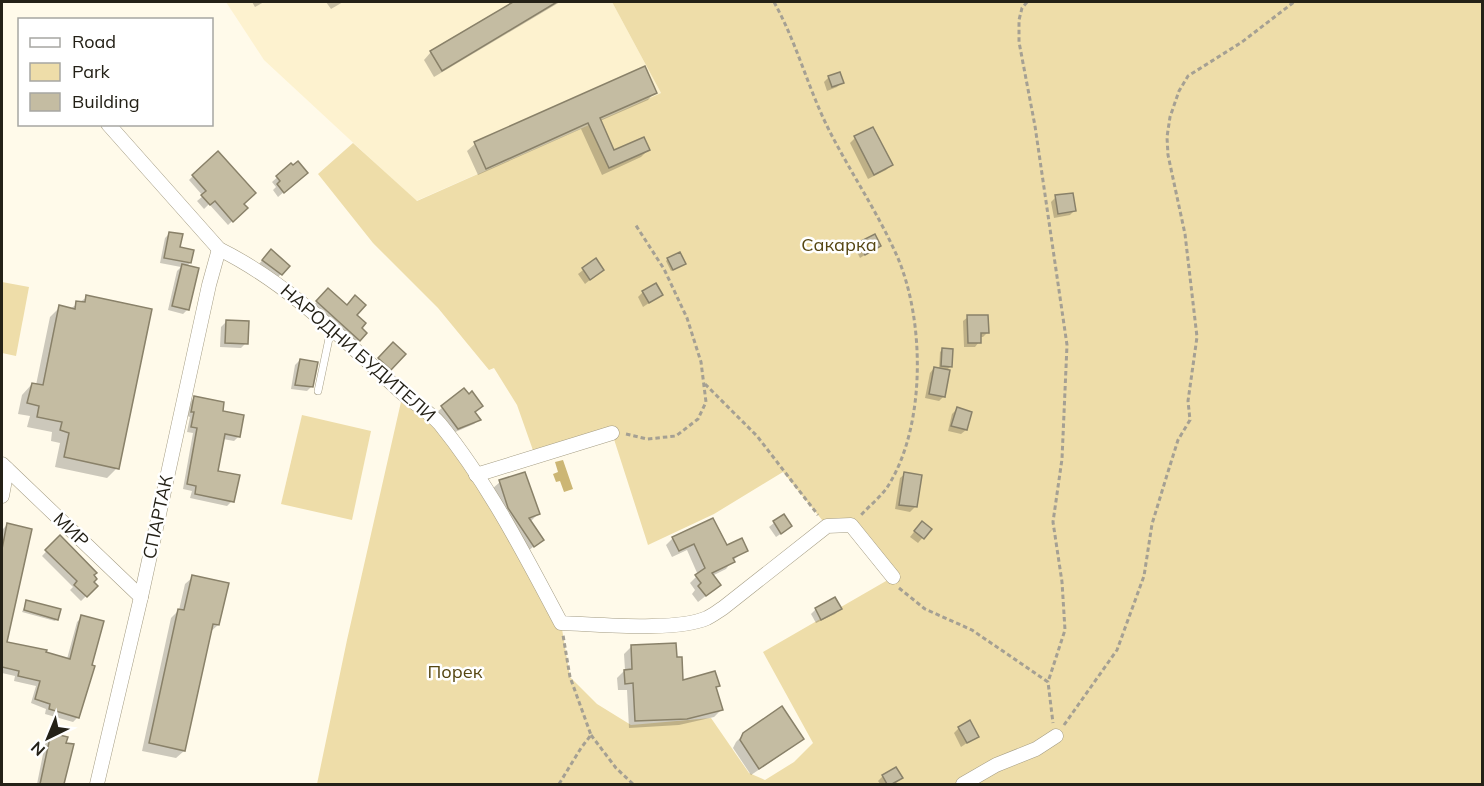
<svg xmlns="http://www.w3.org/2000/svg" width="1484" height="786" font-family="Mulish,sans-serif">
<style>
.built{fill:#fdf2cf}
.green{fill:#eedda9}
.water{fill:#ccb674}
.shadow{fill:#0003}
.building{fill:#c4bca2;stroke:#898169;stroke-width:1.5}
.lines{fill:none;stroke-linecap:round;stroke-linejoin:round}
.lane-casing{stroke:#a49c83;stroke-width:8}
.street-casing{stroke:#a49c83;stroke-width:15}
.path{stroke:#a5a093;stroke-width:3;stroke-dasharray:4.5 3;stroke-linecap:butt}
.lane{stroke:#fff;stroke-width:7}
.street{stroke:#fff;stroke-width:14}
.labels{text-anchor:middle;stroke-width:5;stroke-linejoin:round;paint-order:stroke}
.park-label{font-size:18px;fill:#564612;stroke:#fff}
.street-label{font-size:18px;fill:#242117;stroke:#fff}
</style>
<rect width="100%" height="100%" fill="#fffaea"/>
<polygon class="built" points="226,2 612,2 661,93 416,201 264,60"/>
<g class="green">
<polygon points="612,2 1482,2 1482,784 317,784 347,640 403,393 438,422 561,623 570,677 597,704 631,725 711,718 749,773 765,780 794,762 813,743 763,652 893,577 851,525 827,526 783,472 714,514 648,545 612,433 535,456 517,405 494,368 489,370 438,308 373,243 318,174 353,143 417,201 661,93"/>
<polygon points="2,282 29,287 16,356 2,353"/>
<polygon points="302,415 371,431 352,520 281,504"/>
</g>
<polygon class="water" points="563,460 573,489 564,492 560,481 556,482 553,474 558,472 555,462"/>
<g class="shadow">
<polygon points="252,2 264,2 255,7"/>
<polygon points="326,2 343,2 331,9"/>
<polygon points="516,2 560,2 434,77 424,60 431,52"/>
<polygon points="829,77 842,82 837,87 827,91 824,82"/>
<polygon points="655,92 648,100 600,121 614,152 648,150 641,157 602,175 581,129 478,175 467,151 475,144"/>
<polygon points="872,129 891,165 886,170 868,179 850,143 855,138"/>
<polygon points="291,165 301,177 278,197 273,190 276,187 272,182"/>
<polygon points="193,176 242,204 246,208 228,225 209,204 204,209 197,201 203,196 189,180"/>
<polygon points="1056,197 1075,210 1070,215 1054,218 1051,202"/>
<polygon points="170,233 190,263 186,267 188,309 183,314 168,310 177,271 181,267 160,263 165,238"/>
<polygon points="874,236 879,246 860,258 855,248"/>
<polygon points="271,251 288,267 276,279 258,265"/>
<polygon points="668,259 684,264 671,271 666,261"/>
<polygon points="596,260 602,270 585,284 578,274"/>
<polygon points="328,290 355,315 360,328 365,333 354,345 312,307"/>
<polygon points="643,292 661,295 643,307 638,297"/>
<polygon points="87,297 117,468 107,478 55,467 60,443 51,441 52,432 27,427 30,416 18,414 22,395 32,384 36,385 50,317 60,307 70,309"/>
<polygon points="968,317 987,333 983,337 979,337 979,342 975,347 964,347 963,321"/>
<polygon points="226,322 246,343 241,348 220,347 221,327"/>
<polygon points="393,344 404,354 386,372 374,364"/>
<polygon points="942,350 951,366 947,370 944,396 939,401 925,398 930,373 934,368 939,369 940,352"/>
<polygon points="300,360 312,386 307,391 291,389 295,365"/>
<polygon points="464,390 474,413 479,419 474,424 453,433 437,412"/>
<polygon points="194,398 239,436 234,441 223,439 217,472 232,501 227,506 190,498 192,491 183,489 193,433 187,432 190,417 187,416 190,403"/>
<polygon points="957,409 966,430 961,434 948,431 952,414"/>
<polygon points="905,474 915,507 910,512 895,509 900,478"/>
<polygon points="500,482 538,514 530,522 542,539 526,553 492,489"/>
<polygon points="774,523 785,531 776,537 769,527"/>
<polygon points="7,525 5,643 67,659 77,622 82,617 78,717 73,722 45,714 46,709 31,703 36,686 14,681 15,676 2,673 2,530"/>
<polygon points="917,528 930,529 918,543 910,537"/>
<polygon points="60,537 96,586 81,601 70,590 73,587 42,556"/>
<polygon points="673,538 726,547 746,550 732,561 726,569 712,576 712,591 698,602 692,594 695,590 690,583 698,575 687,550 672,557 666,545"/>
<polygon points="193,577 218,625 209,633 184,751 176,758 142,751 171,618 179,610 185,584"/>
<polygon points="27,601 57,619 55,621 22,612"/>
<polygon points="816,609 840,609 835,614 816,623 811,614"/>
<polygon points="631,647 676,658 681,682 718,686 715,688 721,710 714,717 679,725 629,728 627,690 618,690 617,678 625,670 624,654"/>
<polygon points="959,728 977,736 961,747 954,733"/>
<polygon points="51,734 64,744 72,746 62,784 37,784 46,739"/>
<polygon points="744,734 802,739 794,746 751,775 733,748 736,742"/>
<polygon points="895,769 901,778 896,783 880,784 878,781 883,776"/>
</g>
<g class="building">
<polygon points="513,2 557,2 442,71 430,51"/>
<polygon points="645,66 657,93 600,118 614,150 644,137 650,150 609,168 588,123 486,169 474,142"/>
<polygon points="840,72 844,83 832,87 828,76"/>
<polygon points="873,127 893,165 874,175 854,136"/>
<polygon points="218,151 256,193 244,204 248,208 233,222 215,201 210,205 201,195 206,191 192,175"/>
<polygon points="298,161 308,173 284,193 277,184 280,181 276,176 291,163 293,165"/>
<polygon points="1073,193 1076,211 1058,214 1055,195"/>
<polygon points="169,232 183,234 180,247 194,250 191,263 164,258"/>
<polygon points="875,234 881,246 865,255 859,242"/>
<polygon points="271,249 290,266 282,275 262,260"/>
<polygon points="680,252 686,264 673,270 667,258"/>
<polygon points="596,258 604,270 590,280 582,268"/>
<polygon points="182,264 199,268 189,310 172,306"/>
<polygon points="656,283 663,295 649,303 642,291"/>
<polygon points="328,288 347,305 355,295 366,305 357,315 366,323 362,328 367,333 360,341 316,301"/>
<polygon points="86,295 152,309 119,469 64,457 69,433 60,430 62,422 37,417 39,406 27,403 32,383 43,385 59,305 75,309 76,301 85,302"/>
<polygon points="967,315 988,315 989,333 981,333 981,343 968,343"/>
<polygon points="226,320 249,321 248,344 225,343"/>
<polygon points="393,342 406,354 391,370 378,358"/>
<polygon points="942,348 953,349 952,367 941,366"/>
<polygon points="300,359 318,362 313,387 295,385"/>
<polygon points="934,367 950,370 945,397 929,394"/>
<polygon points="464,388 469,394 472,391 483,406 475,412 481,420 458,429 441,406"/>
<polygon points="194,396 224,402 223,411 244,415 240,437 225,434 218,471 240,475 234,502 195,494 196,486 187,484 197,428 191,427 194,412 191,412"/>
<polygon points="957,407 972,412 967,430 951,426"/>
<polygon points="525,472 540,514 529,518 544,540 534,547 508,508 499,480"/>
<polygon points="904,472 922,475 917,507 899,505"/>
<polygon points="784,514 792,526 781,534 773,521"/>
<polygon points="713,518 727,545 742,538 748,551 733,558 735,562 712,573 721,585 706,596 698,586 701,583 695,575 705,568 694,544 679,551 672,537"/>
<polygon points="922,521 932,529 924,539 914,531"/>
<polygon points="7,523 32,529 7,642 47,650 46,652 70,659 81,615 104,621 92,665 95,666 79,718 49,709 50,704 35,699 40,681 18,676 19,671 2,667 2,549"/>
<polygon points="60,535 97,573 94,575 97,579 94,582 98,586 87,597 74,585 77,581 45,550"/>
<polygon points="192,575 229,583 219,625 213,624 185,751 149,743 178,609 184,610"/>
<polygon points="835,597 842,609 821,620 815,608"/>
<polygon points="26,600 61,609 58,620 24,610"/>
<polygon points="676,643 677,657 682,657 683,680 715,671 720,686 716,687 723,710 687,719 635,721 633,683 625,684 624,670 632,669 631,645"/>
<polygon points="782,706 804,739 759,769 740,740 743,733"/>
<polygon points="970,720 979,737 967,743 958,727"/>
<polygon points="51,733 68,737 66,743 74,744 64,784 40,784"/>
<polygon points="896,767 903,778 892,784 887,784 882,775"/>
</g>
<g class="lines">
<g class="lane-casing">
<polyline id="lane" points="318,391 331,329"/>
</g>
<g class="street-casing">
<g id="street">
<path d="M108 124 219 249C288 283 344 340 401 392 413 403 429 411 440 424 488 483 525 555 561 623 597 624 676 632 707 618 713 615 718 611 723 608L827 526 851 525 893 577"/>
<polyline points="2,464 141,597"/>
<polyline points="476,475 612,433"/>
<polyline points="2,496 7,469"/>
<polyline points="97,784 141,597 209,285 219,249"/>
<polyline points="963,784 996,765 1036,749 1056,736"/>
</g>
</g>
<g class="path">
<path d="M774 2C797 43 808 89 830 132 851 173 878 213 897 256 925 320 926 426 888 486 881 497 869 506 860 516"/>
<polyline points="1027,2 1022,8 1019,20 1019,42 1035,126 1067,345 1062,459 1053,522 1062,582 1065,630 1048,682"/>
<polyline points="705,384 757,436 818,515"/>
<polyline points="626,434 647,439 676,436 698,419 706,402 701,362 687,318 664,269 635,224"/>
<polyline points="899,588 925,609 972,630 1048,682 1053,723"/>
<polyline points="1064,725 1117,650 1144,576 1152,524 1167,475 1178,440 1190,420 1188,401 1197,337 1185,234 1168,155 1167,137 1170,117 1179,91 1188,76 1242,42 1294,2"/>
<polyline points="591,735 616,768 633,784"/>
<polyline points="559,784 581,748 591,735 570,677 563,635"/>
</g>
<use href="#lane" class="lane"/>
<use href="#street" class="street"/>
</g>
<g class="labels">
<g class="park-label">
<text x="839" y="251">Сакарка</text>
<text x="455" y="678">Порек</text>
</g>
<g class="street-label">
<text transform="translate(358 353) rotate(41)" y="6">НАРОДНИ БУДИТЕЛИ</text>
<text transform="translate(158 517) rotate(-78)" y="6">СПАРТАК</text>
<text transform="translate(71 530) rotate(44)" y="6">МИР</text>
</g>
</g>
<rect width="1484" height="786" fill="none" stroke="#242117" stroke-width="6"/>
<rect x="18" y="18" width="195" height="108" fill="#ffffff" stroke="#a7a6a2" stroke-width="1.5"/>
<rect x="30" y="38" width="30" height="9" fill="#ffffff" stroke="#a7a6a2" stroke-width="1.5"/>
<text x="72" y="48" font-size="18" fill="#242117">Road</text>
<rect x="30" y="63" width="30" height="18" fill="#eedda9" stroke="#a7a6a2" stroke-width="1.5"/>
<text x="72" y="78" font-size="18" fill="#242117">Park</text>
<rect x="30" y="93" width="30" height="18" fill="#c4bca2" stroke="#a7a6a2" stroke-width="1.5"/>
<text x="72" y="108" font-size="18" fill="#242117">Building</text>
<g transform="translate(48 738) rotate(223)" stroke="#ffffff" stroke-width="4.5" paint-order="stroke">
<path d="M0-4.5L10 22L0 15L-10 22Z" fill="#242117"/>
<text y="-9" font-size="16" font-weight="bold" text-anchor="middle" fill="#242117">N</text>
</g>
</svg>
